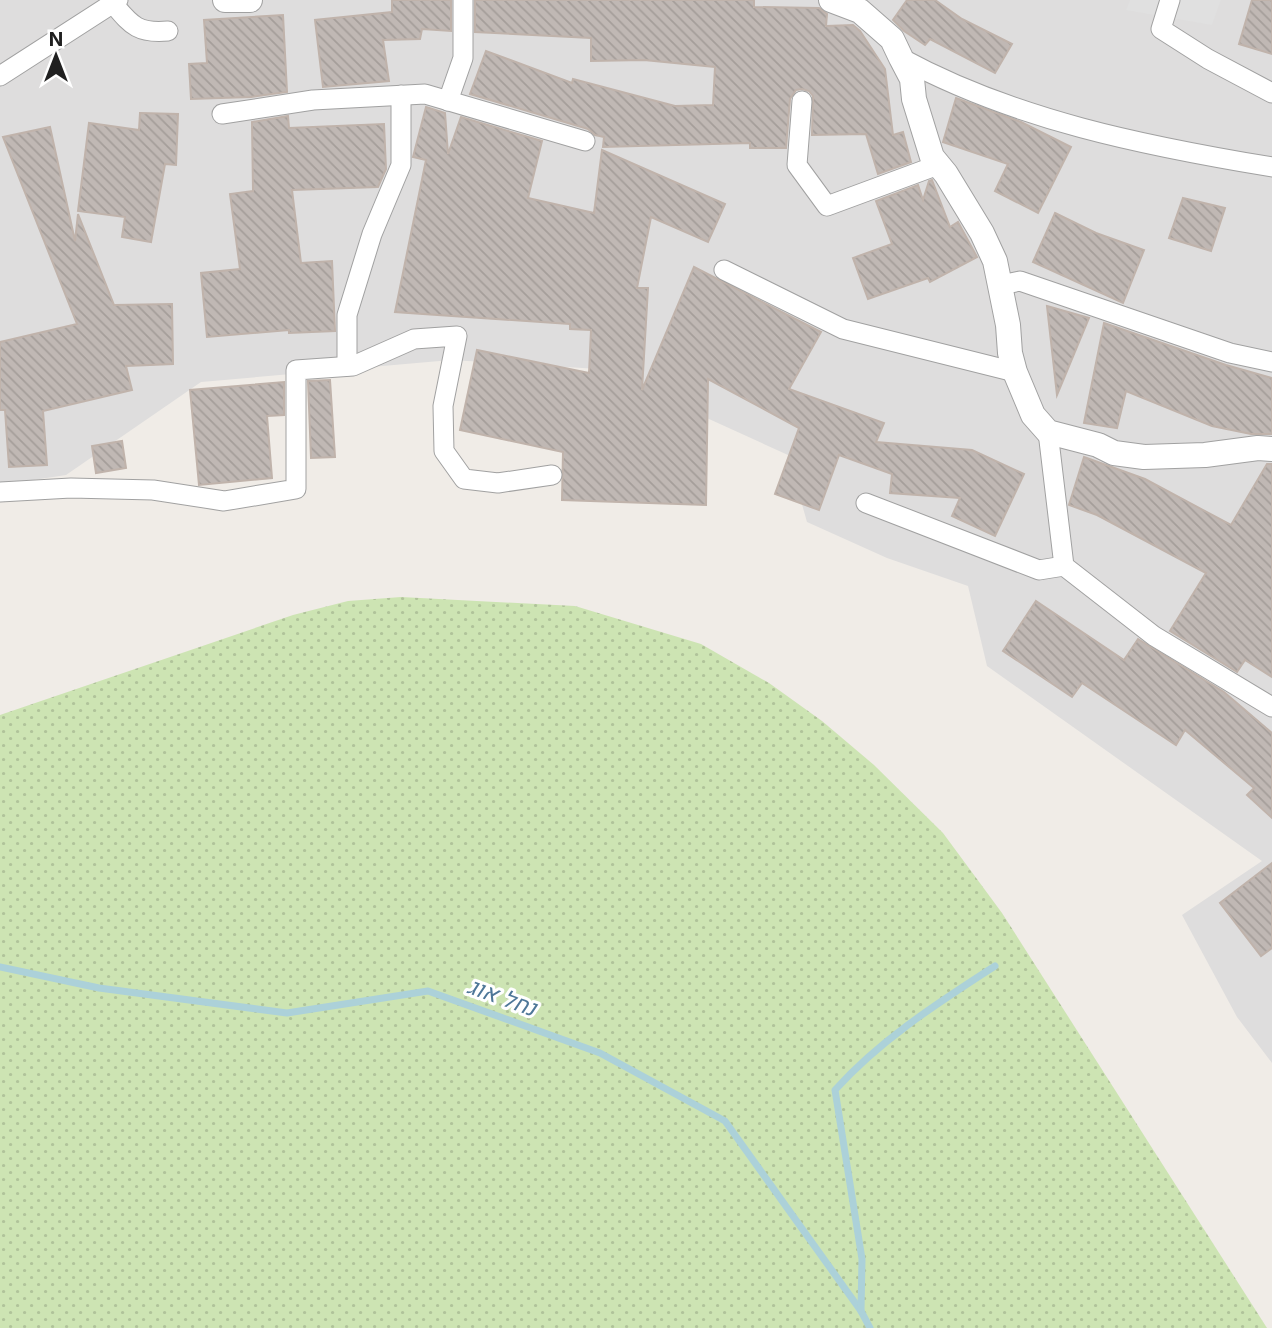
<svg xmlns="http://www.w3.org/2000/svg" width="1272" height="1328" font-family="Inter,Heebo,sans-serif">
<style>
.residential{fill:#dedddd}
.grass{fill:url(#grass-dots)}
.parking{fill:#e0e0e0}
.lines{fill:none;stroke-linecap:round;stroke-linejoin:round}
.stream{stroke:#acd1d9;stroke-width:7}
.building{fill:url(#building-back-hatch);stroke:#c0b3ab;stroke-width:2}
.minor-casing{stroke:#a1a1a1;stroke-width:21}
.tertiary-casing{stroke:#a1a1a1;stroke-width:26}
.minor{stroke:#fff;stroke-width:19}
.tertiary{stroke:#fff;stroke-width:24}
.labels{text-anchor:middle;stroke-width:6;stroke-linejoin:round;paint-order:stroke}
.water-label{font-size:23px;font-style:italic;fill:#4e7798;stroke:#fff}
</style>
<defs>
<pattern id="grass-dots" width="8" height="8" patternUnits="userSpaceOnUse" patternTransform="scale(1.75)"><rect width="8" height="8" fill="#cde4b3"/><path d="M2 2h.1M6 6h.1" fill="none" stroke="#b0c39a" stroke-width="1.8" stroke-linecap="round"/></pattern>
<pattern id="building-back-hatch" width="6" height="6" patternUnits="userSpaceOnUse" patternTransform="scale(1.75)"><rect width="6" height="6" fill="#c0b8b4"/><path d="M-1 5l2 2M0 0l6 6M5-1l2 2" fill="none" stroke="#a59e9a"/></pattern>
</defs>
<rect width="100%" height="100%" fill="#f0ece7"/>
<polygon class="residential" points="0,0 1272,0 1272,1063 1237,1017 1182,915 1262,861 987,666 968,586 887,558 807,522 788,455 599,369 451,360 201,382 66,475 0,485"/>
<polygon class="grass" points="401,597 575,606 701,644 769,683 822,721 874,765 943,833 1002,913 1267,1328 0,1328 0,715 293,615 348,601"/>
<polygon class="parking" points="1130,0 1221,0 1212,25 1126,10"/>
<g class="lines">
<g class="stream">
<polyline points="0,967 99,988 287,1013 428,991 600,1053 725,1121 861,1311 870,1328"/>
<path d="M861 1311 862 1259 835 1090C881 1039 938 1003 995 966"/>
</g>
</g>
<g class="building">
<polygon points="392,0 451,0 451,31 422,29 420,39 383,40 389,81 323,87 315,20 392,12"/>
<polygon points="475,0 754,0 754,7 819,8 827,14 826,26 853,25 860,31 885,69 893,135 903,132 911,162 878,174 866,134 812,135 813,96 809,91 802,89 796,90 790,99 786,148 750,148 750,143 603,147 604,137 595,135 588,129 470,94 486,51 572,83 573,79 675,106 713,105 715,67 644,60 591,61 591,38 475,32"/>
<polygon points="907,0 935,0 962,19 1012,44 995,73 930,39 925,45 904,31 893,20"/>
<polygon points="1252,0 1272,0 1272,54 1239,44"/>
<polygon points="283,15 287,92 251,97 191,99 189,64 207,63 204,20"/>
<polygon points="956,98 1021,122 1071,147 1038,213 995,191 1008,164 943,142"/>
<polygon points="426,107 445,113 448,154 461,117 542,141 528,198 594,213 602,150 725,204 708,242 651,217 637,288 648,288 642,390 694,267 821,332 789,389 884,423 876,442 972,450 1024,474 995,536 952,516 960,498 890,493 892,474 839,455 819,510 775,494 799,428 708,379 706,505 562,500 563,452 460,430 477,350 589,373 591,330 570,329 570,324 395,312 426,160 413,157"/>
<polygon points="140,113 178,114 176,165 165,164 151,242 122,237 125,217 78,211 89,123 139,130"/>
<polygon points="288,116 289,128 384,124 386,169 378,187 292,190 301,263 332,261 335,331 289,333 289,330 207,337 201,273 240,269 230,194 253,191 252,122"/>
<polygon points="50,127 75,241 78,214 114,305 172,304 173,364 126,366 132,390 43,411 47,465 9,467 5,410 0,410 0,342 77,324 3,137"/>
<polygon points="932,180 950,227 958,222 977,257 930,282 928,278 868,299 853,258 892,244 876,201 918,185 923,200 929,181"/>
<polygon points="1183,198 1225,208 1211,251 1169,238"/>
<polygon points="1055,213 1096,233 1144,250 1123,303 1033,262"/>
<polygon points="1047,306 1089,318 1057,395"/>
<polygon points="1104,323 1226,365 1272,378 1272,434 1251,434 1212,426 1126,391 1117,428 1084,423"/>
<polygon points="330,380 335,457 311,458 308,381"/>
<polygon points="284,382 284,415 267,416 272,478 199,485 190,390"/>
<polygon points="122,441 126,468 96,473 92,446"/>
<polygon points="1084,457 1145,479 1231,525 1267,464 1272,464 1272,677 1245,660 1237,672 1170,631 1206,573 1097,515 1069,505"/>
<polygon points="1036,601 1124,660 1138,639 1224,692 1272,733 1272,818 1247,795 1254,788 1185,730 1176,745 1082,683 1072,697 1003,651"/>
<polygon points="1272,863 1272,948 1261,956 1220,903"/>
</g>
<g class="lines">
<g class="minor-casing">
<g id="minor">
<path d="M110 0C130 23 135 34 168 31"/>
<polyline points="1170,0 1161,29 1208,59 1272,93"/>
<path d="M901 58C1015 120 1145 146 1272 167"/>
<polyline points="0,76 118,0"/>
<polyline points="448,101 463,58 463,0"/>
<polyline points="802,101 797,165 827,206 938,165"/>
<polyline points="222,114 313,100 425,94 585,141"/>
<polyline points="724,270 843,329 1015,372"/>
<polyline points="1001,285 1020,281 1230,353 1272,362"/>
<polyline points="347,366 347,315 372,234 401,165 401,95"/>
<polyline points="1048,432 1064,566 1154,636 1272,707"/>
<polyline points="0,492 71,488 153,490 224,501 296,489 296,370 353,366 414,339 457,336 443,406 444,451 464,479 498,483 552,475"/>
<polyline points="866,503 1039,570 1064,566"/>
</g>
</g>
<g class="tertiary-casing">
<g id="tertiary">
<polyline points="225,0 250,0"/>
<polyline points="831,0 860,11 892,39 901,58 912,79 914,99 932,157 946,174 982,233 995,261 1008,325 1010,353 1015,372 1033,415 1048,432 1098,445 1114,453 1144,457 1205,455 1258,448 1272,449"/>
</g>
</g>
<use href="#minor" class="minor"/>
<use href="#tertiary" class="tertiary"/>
</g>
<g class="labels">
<g class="water-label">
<text transform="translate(502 997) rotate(20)" y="8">נחל אוג</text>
</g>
</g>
<g transform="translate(56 56)" stroke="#ffffff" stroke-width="5" paint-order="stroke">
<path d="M0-5L12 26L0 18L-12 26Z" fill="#202020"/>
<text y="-10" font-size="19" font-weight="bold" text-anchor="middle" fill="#202020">N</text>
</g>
</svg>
